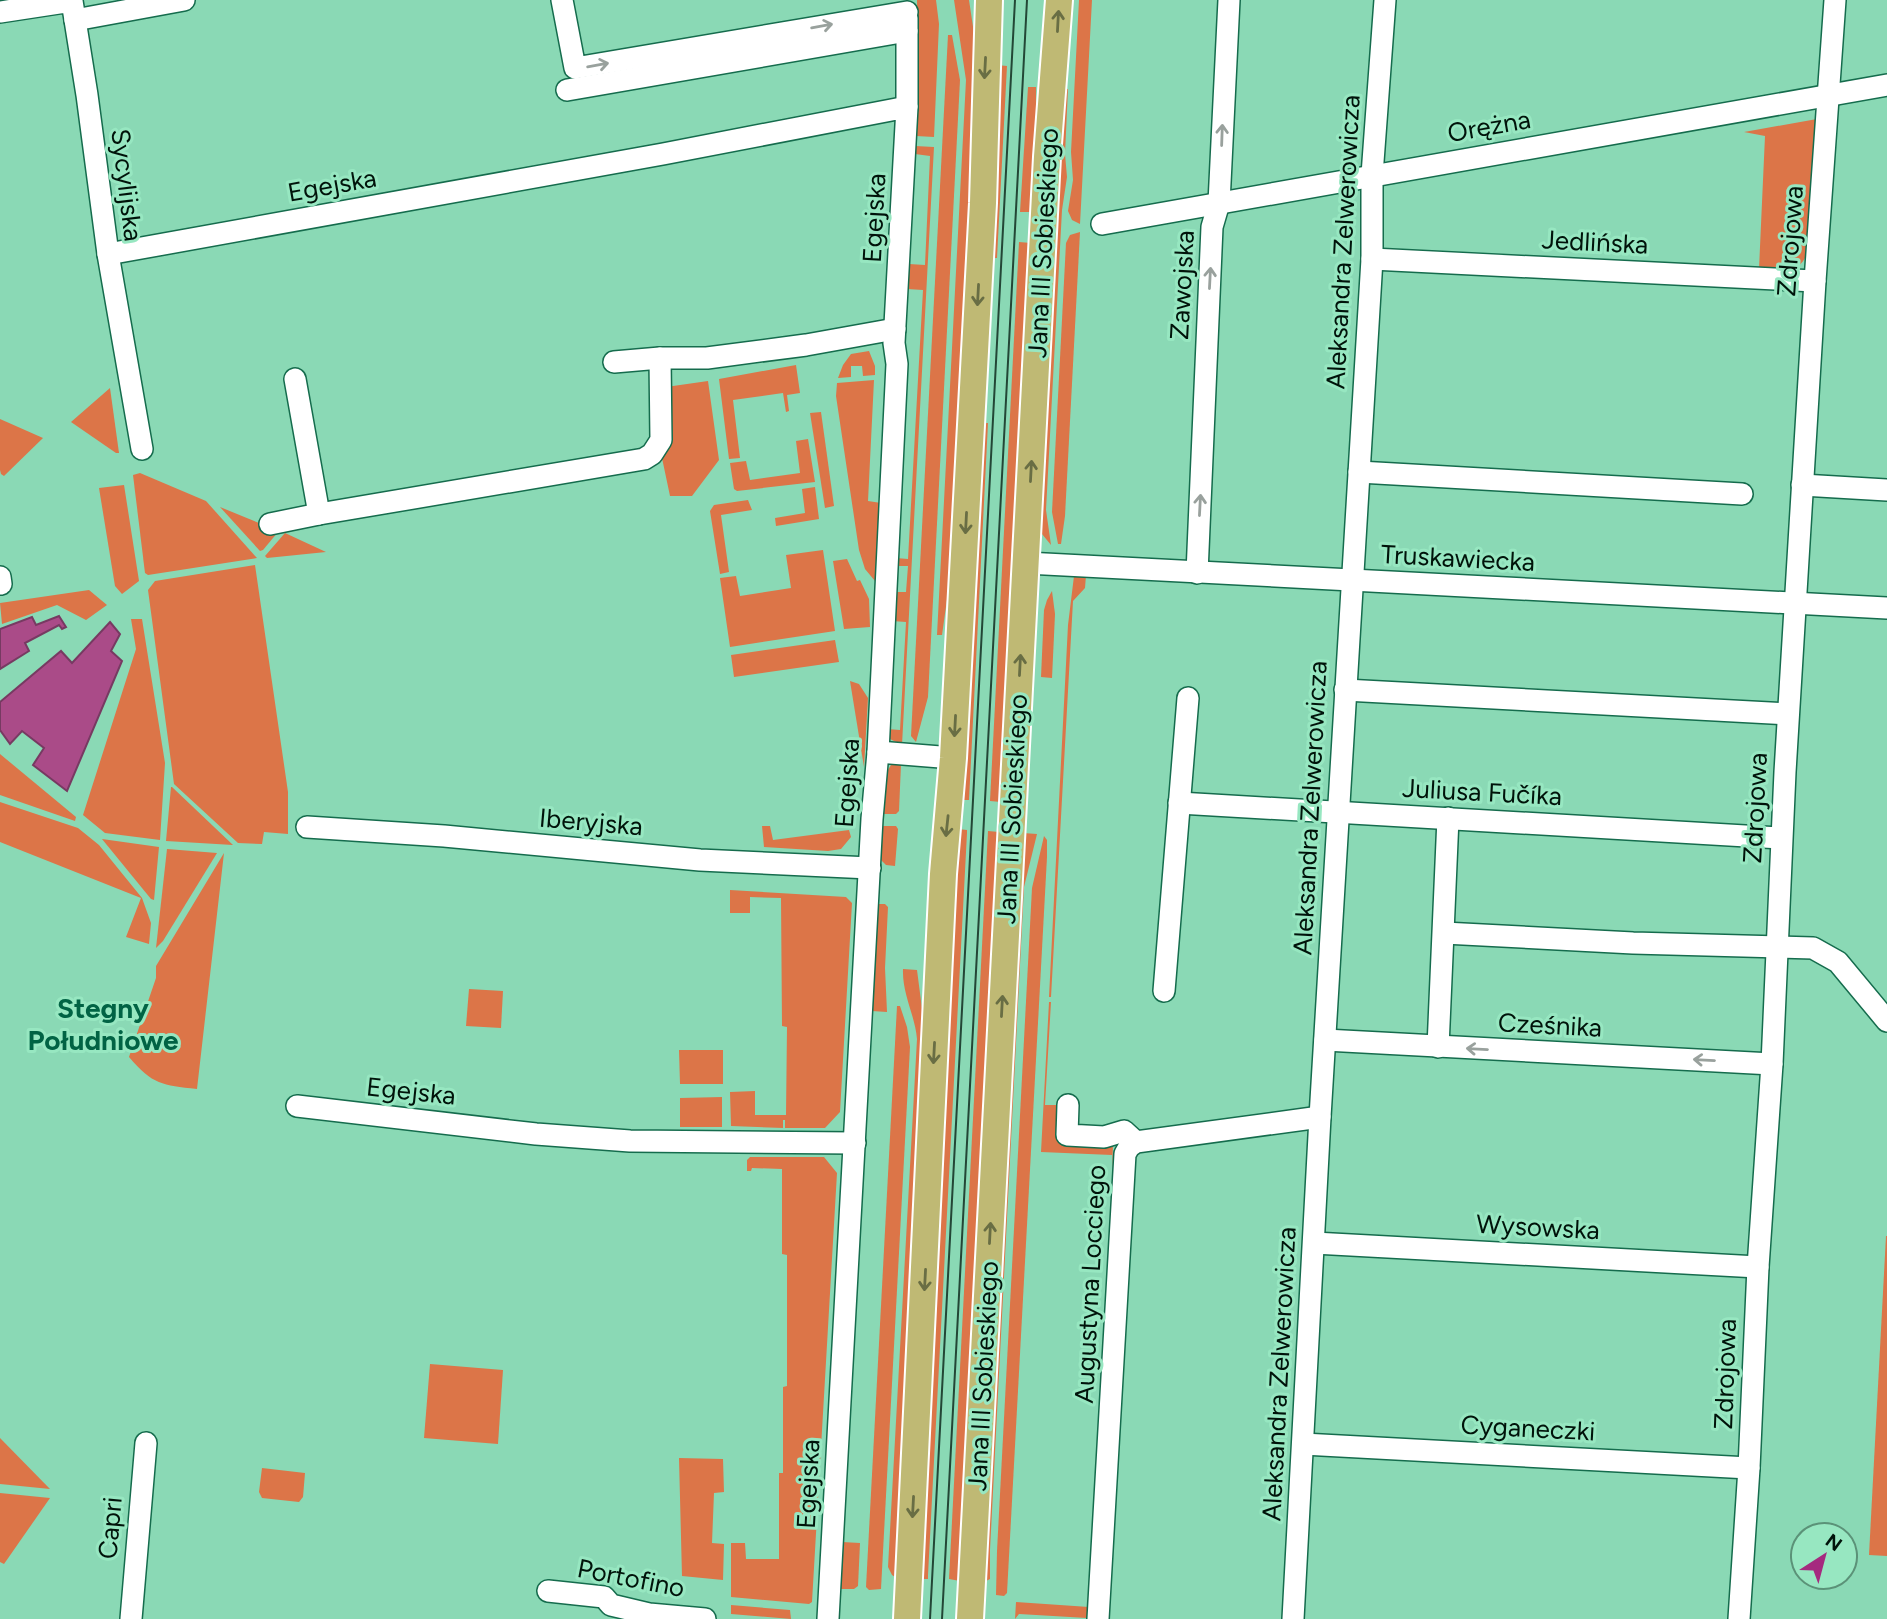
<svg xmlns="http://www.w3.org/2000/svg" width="1887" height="1619" font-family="Figtree,sans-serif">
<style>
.green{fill:#dc7548}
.water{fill:#aa4b88;stroke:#773a62;stroke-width:2}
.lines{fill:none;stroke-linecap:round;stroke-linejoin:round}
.minor-casing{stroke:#156c4d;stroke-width:24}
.major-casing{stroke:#fff;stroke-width:30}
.minor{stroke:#fff;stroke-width:21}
.major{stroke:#bfb974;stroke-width:26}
.tram{stroke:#234636;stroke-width:2}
.oneway{stroke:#696e44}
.oneway2{stroke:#99a19d}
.labels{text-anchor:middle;stroke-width:6;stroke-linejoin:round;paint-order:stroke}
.street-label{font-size:26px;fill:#00130a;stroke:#97e7c1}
.neighbourhood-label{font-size:28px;font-weight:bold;fill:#016344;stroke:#97e7c1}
</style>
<rect width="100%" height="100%" fill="#8ad9b5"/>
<g class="green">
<polygon points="917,0 936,0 939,24 934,137 916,136 918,91"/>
<polygon points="954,0 969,0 975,40 972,164 951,571 942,635 937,635 966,80"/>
<polygon points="1079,0 1092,0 1080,224 1072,220 1068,211 1073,180 1071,152"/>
<polygon points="948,35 952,35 960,80 928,697 916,742 911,736"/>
<polygon points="997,65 1007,66 997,258 992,258"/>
<polygon points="1028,87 1036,87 1036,135 1032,212 1020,212"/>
<polygon points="1065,89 1068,89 1065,154 1067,177 1062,210 1046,510 1051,545 1042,534 1040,523 1058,171"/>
<path d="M1817 119 1805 258C1796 275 1776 270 1759 269L1765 136 1744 132Z"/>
<polygon points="915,146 934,147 902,745 890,739 887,729 900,730 906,622 892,621 893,592 906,592 908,566 896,566 896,558 908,559 923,290 907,289 909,264 925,265 930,156 915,154"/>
<polygon points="1080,232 1065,516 1061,544 1058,544 1052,512 1066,243 1070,235"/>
<polygon points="1019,242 1031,243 1001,802 990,801"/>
<polygon points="869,351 875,366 875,375 863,376 862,366 851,366 851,377 838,378 843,365 851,354"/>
<polygon points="796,365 800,393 787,395 789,411 786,412 783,393 733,400 740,458 729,459 719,379"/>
<polygon points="874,380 868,501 881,503 877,580 875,581 865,569 859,550 836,396 837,383"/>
<polygon points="708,381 719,460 692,496 670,496 662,458 668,447 666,387"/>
<polygon points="110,388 119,453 116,453 71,422"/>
<polygon points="821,412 834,506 825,508 810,413"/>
<polygon points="0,419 43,438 4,476 1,474 0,470"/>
<polygon points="983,423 988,423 969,800 961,800"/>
<polygon points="808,439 815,482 737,491 734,489 730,463 746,461 750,480 800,473 796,441"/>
<polygon points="140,473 206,501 257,558 148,575 145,573 133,475"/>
<polygon points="124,485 139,581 122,594 115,586 99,488"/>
<polygon points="815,487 819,519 776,526 775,518 805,513 802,489"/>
<polygon points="748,500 752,510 721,515 729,572 720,574 710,511 714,505"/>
<polygon points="220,507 276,530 278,532 263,550 260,551"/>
<polygon points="285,533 326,552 267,558 265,556"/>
<polygon points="823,550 835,631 730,647 720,578 736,576 740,596 791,588 786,555"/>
<polygon points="847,559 857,581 860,580 869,599 870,627 844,629 833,561"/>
<polygon points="255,565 288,792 288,834 264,832 262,844 238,843 174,784 148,590 155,581"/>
<polygon points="1086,575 1085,588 1073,601 1051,997 1049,997 1068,625 1074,576"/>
<polygon points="89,590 107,605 86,620 57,605 2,624 0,603"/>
<polygon points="1052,591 1055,614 1052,678 1041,677 1044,610 1047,600"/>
<polygon points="131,619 142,619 165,763 160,840 105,833 83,815 136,649"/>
<polygon points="835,640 839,662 734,677 731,655"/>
<polygon points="850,681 859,684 868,698 864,767"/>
<polygon points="0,754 76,817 75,821 0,795"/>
<polygon points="901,764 899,811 896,814 883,814 886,773 891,765"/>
<polygon points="171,787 172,787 233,845 166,841"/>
<polygon points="0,802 78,828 99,845 142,898 151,923 149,944 126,937 141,898 0,842"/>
<polygon points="762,826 770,826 773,840 849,830 851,837 841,849 828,851 764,847"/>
<polygon points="882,826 896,826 898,829 895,866 886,865 881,860"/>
<polygon points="958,829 967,830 967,833 928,1575 928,1579 921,1579"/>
<polygon points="988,831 999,832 960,1581 949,1579"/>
<polygon points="1023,833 1037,834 1024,887 990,1550 990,1579 984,1582"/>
<polygon points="1044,836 1047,840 1047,857 1007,1593 1004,1596 996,1595 997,1551 1032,888"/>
<polygon points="102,839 159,847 154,900 151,899"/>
<polygon points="167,849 217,853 163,941 156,948"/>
<path d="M224 853 197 1089C162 1085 153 1085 129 1057L156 978V966Z"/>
<polygon points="730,890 846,897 852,903 840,1112 825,1128 785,1128 785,1120 783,1120 783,1128 731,1126 730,1092 755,1091 755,1115 786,1115 787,1027 782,1026 781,898 750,897 750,913 730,913"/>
<polygon points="878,904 885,904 888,907 885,968 887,1012 872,1011"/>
<path d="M903 969 917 970 924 1024 895 1577 892 1575 888 1567 917 1039C915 1015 902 994 903 969Z"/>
<polygon points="469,989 503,991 501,1028 466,1026"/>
<polygon points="1049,1002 1051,1002 1045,1105 1064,1105 1060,1143 1113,1145 1112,1171 1112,1155 1041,1152"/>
<polygon points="897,1006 900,1006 907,1027 910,1047 881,1589 869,1590 866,1587"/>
<polygon points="679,1050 723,1050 723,1084 680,1084"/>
<polygon points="722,1097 722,1127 680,1127 680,1098"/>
<polygon points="750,1157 824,1157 837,1173 812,1602 809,1604 731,1597 731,1543 745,1543 746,1559 779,1559 779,1473 783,1473 783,1387 787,1386 787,1255 782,1254 782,1169 752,1168 751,1171 747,1171 747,1160"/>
<polygon points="1886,1236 1887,1236 1887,1556 1869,1555"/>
<polygon points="430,1364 503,1370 498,1444 424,1438"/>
<polygon points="0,1438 50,1489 0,1484"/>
<polygon points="679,1458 723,1459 724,1492 714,1493 712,1543 724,1544 723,1580 682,1576"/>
<polygon points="262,1468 305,1473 303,1497 299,1502 262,1498 259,1492"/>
<polygon points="0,1493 50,1498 4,1564 0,1562"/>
<polygon points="842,1542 860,1543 858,1586 854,1589 839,1589"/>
<polygon points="1016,1602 1089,1607 1087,1618 1019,1614 1015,1619"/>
<polygon points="731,1605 790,1610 791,1619 731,1614"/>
</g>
<g class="water">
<polygon points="59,616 66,627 62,629 59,625 25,643 29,651 0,669 0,629 32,617 36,625"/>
<polygon points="110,622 120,634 111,651 122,661 67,791 33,765 44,748 22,731 10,744 0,730 0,702 61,651 72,663"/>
</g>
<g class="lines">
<g class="minor-casing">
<g id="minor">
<polyline points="562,0 575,68 907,12"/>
<polyline points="0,12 72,1 87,95 108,254 142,449"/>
<polyline points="907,18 907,107"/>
<polyline points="75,20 184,0"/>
<polyline points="567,90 907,31"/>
<polyline points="1102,224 1887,85"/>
<polyline points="108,254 663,154 907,107 894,343 897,364 878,752 872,819 828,1619"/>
<polyline points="1372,259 1815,281"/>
<polyline points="614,362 660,358 707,358 806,345 895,329"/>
<polyline points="295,379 319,514"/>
<polyline points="1359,472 1742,494"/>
<polyline points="1802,485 1887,490"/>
<polyline points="270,524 319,514 644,459 652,454 661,440 660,358"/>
<polyline points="1026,563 1887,608"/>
<polyline points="1197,573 1212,227 1219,203 1229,0"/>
<polyline points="0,577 1,584"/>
<polyline points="1345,690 1788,714"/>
<polyline points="878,752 953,758"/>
<polyline points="1179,803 1781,838"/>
<polyline points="307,827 444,836 700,860 870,868"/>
<polyline points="1444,933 1633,943 1813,948 1838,962 1887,1021"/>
<polyline points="1164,991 1188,698"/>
<polyline points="1325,1040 1772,1064"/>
<polyline points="1438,1047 1448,818"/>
<polyline points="1068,1105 1067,1135 1104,1137 1124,1131 1136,1142"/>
<polyline points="297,1106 536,1134 630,1141 855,1143"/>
<polyline points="1314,1243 1758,1267"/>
<polyline points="1303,1444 1749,1468"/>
<polyline points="548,1591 604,1597 611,1605 649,1614 705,1619"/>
<polyline points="131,1619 146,1443"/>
<polyline points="1098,1619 1125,1154 1129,1147 1136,1142 1320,1117"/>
<polyline points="1293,1619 1320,1117 1372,259 1372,175 1385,0"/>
<polyline points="1739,1619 1749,1468 1758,1267 1772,1064 1785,772 1815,281 1835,0"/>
</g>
</g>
<g class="major-casing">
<g id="major">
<polyline points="907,1619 943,874 953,758 983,203 989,0"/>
<polyline points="970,1619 1047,157 1059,0"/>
</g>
</g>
<use href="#minor" class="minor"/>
<use href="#major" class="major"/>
<g class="tram">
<polyline points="930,1619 1015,0"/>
<polyline points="942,1619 1027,0"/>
</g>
</g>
<defs><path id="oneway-shaft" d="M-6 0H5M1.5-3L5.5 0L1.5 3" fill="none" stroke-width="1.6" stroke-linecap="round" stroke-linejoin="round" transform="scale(1.75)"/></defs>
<g class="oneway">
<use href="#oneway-shaft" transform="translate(1058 21) rotate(-87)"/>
<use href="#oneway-shaft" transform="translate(985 68) rotate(93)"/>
<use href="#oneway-shaft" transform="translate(978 295) rotate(93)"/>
<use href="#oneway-shaft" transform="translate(1031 471) rotate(-87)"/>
<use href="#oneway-shaft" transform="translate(966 523) rotate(93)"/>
<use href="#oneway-shaft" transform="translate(1020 665) rotate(-87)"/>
<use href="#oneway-shaft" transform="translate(955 726) rotate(93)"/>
<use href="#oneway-shaft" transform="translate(947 826) rotate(96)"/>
<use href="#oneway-shaft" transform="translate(1002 1006) rotate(-87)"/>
<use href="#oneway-shaft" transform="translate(934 1053) rotate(93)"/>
<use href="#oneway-shaft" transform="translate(990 1233) rotate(-87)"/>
<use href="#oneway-shaft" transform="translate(925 1280) rotate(93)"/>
<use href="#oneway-shaft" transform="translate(913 1507) rotate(93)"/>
</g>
<g class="oneway2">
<use href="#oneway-shaft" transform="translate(822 26) rotate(-10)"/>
<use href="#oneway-shaft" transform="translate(598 65) rotate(-10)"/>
<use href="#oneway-shaft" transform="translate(1222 135) rotate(-88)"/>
<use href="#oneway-shaft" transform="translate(1210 278) rotate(-87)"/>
<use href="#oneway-shaft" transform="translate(1200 505) rotate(-87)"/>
<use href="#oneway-shaft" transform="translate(1477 1049) rotate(-177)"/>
<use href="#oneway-shaft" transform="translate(1704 1060) rotate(-177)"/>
</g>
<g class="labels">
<g class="street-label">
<text transform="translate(1489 126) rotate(-10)" y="9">Orężna</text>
<text transform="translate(127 185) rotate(83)" y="9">Sycylijska</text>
<text transform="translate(332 185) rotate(-10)" y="9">Egejska</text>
<text transform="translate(874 218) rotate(-87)" y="9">Egejska</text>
<text transform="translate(1790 241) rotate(-86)" y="9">Zdrojowa</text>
<text transform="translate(1343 242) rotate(-87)" y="9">Aleksandra Zelwerowicza</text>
<text transform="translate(1595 242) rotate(3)" y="9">Jedlińska</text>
<text transform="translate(1043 243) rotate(-87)" y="9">Jana III Sobieskiego</text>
<text transform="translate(1182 285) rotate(-87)" y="9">Zawojska</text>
<text transform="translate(1458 558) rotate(3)" y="9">Truskawiecka</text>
<text transform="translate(847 783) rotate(-86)" y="9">Egejska</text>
<text transform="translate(1482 792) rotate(3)" y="9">Juliusa Fučíka</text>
<text transform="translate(1310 808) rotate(-87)" y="9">Aleksandra Zelwerowicza</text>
<text transform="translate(1755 808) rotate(-87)" y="9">Zdrojowa</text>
<text transform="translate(1012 809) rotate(-87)" y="9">Jana III Sobieskiego</text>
<text transform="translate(591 822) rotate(5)" y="9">Iberyjska</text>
<text transform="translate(1550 1025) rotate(3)" y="9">Cześnika</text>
<text transform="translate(411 1091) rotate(6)" y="9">Egejska</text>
<text transform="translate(1538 1227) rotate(3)" y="9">Wysowska</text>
<text transform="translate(1090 1284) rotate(-87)" y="9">Augustyna Locciego</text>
<text transform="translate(1279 1374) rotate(-87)" y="9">Aleksandra Zelwerowicza</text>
<text transform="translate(1725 1374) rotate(-88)" y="9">Zdrojowa</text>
<text transform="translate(983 1376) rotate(-87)" y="9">Jana III Sobieskiego</text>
<text transform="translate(1528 1428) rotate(3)" y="9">Cyganeczki</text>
<text transform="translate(808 1484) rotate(-87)" y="9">Egejska</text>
<text transform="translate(110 1528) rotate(-85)" y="9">Capri</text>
<text transform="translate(631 1578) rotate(11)" y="9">Portofino</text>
</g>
<g class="neighbourhood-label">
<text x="103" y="1018">Stegny<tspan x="103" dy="32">Południowe</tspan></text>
</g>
</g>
<g transform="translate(1824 1556) rotate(36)"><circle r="33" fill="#97e7c1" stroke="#5b9278" stroke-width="2"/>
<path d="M0-5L12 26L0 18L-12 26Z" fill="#a52a7f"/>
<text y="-10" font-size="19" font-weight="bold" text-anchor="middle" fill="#00130a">N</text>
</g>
</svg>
